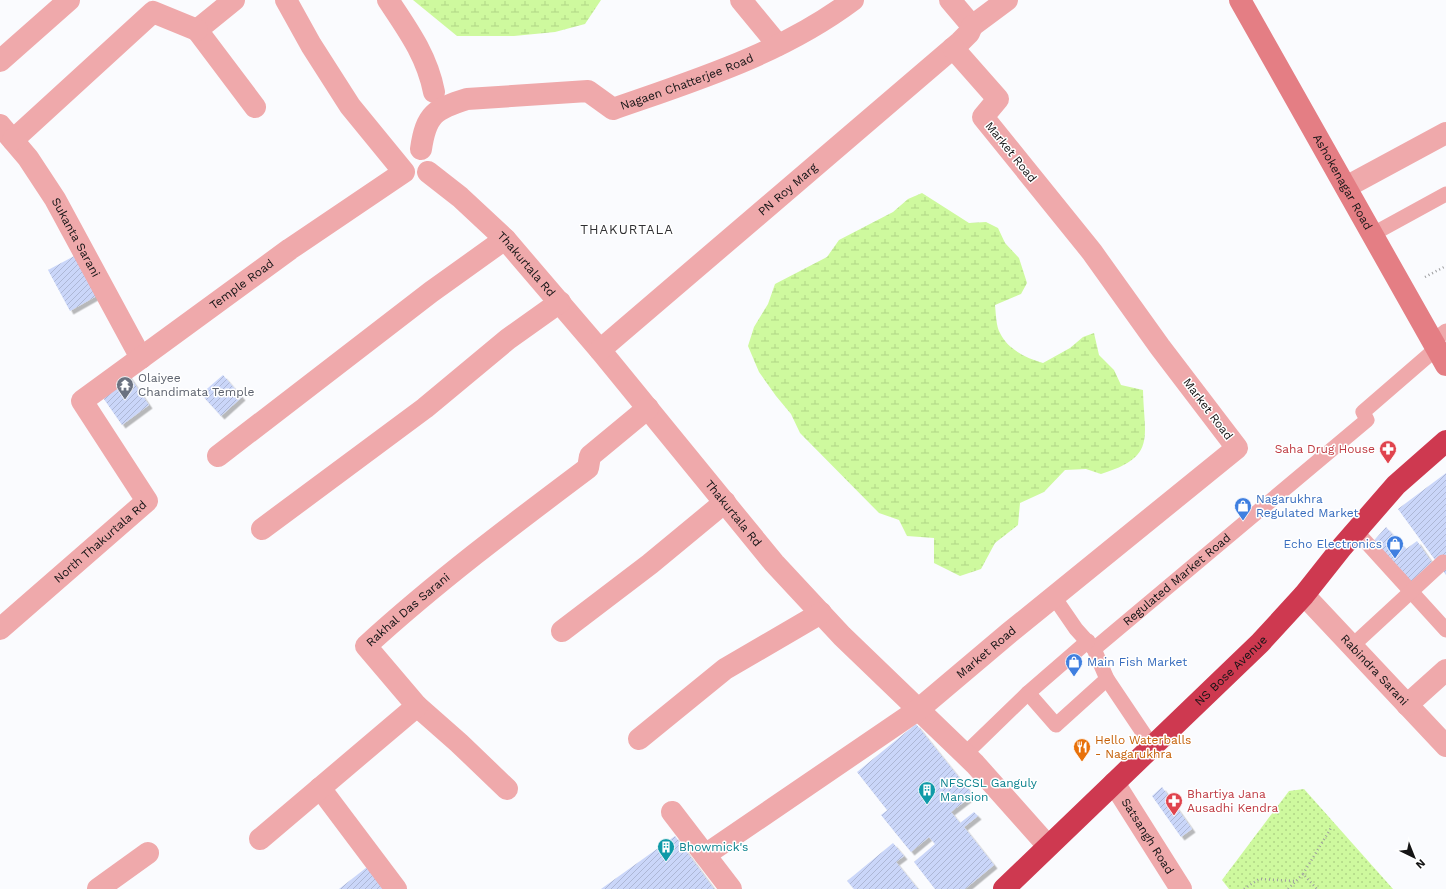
<svg xmlns="http://www.w3.org/2000/svg" width="1446" height="889" font-family="'Work Sans',sans-serif">
<style>
.grass{fill:url(#grass-dots)}
.wetland{fill:url(#wetland-marsh)}
.building{fill:url(#building-hatch);filter:url(#shadow)}
.lines{fill:none;stroke-linecap:round;stroke-linejoin:round}
.path{stroke:#9c9d9f;stroke-width:2.5;stroke-dasharray:1 3;stroke-linecap:butt}
.lane{stroke:#efa9ab;stroke-width:15}
.street{stroke:#efa9ab;stroke-width:22}
.secondary{stroke:#e47e84;stroke-width:22}
.highway{stroke:#ce3950;stroke-width:22}
.labels{text-anchor:middle;stroke-width:3;stroke-linejoin:round;paint-order:stroke}
.street-label{font-size:12px;fill:#141415;stroke:#fff}
.worship-label{font-size:12px;fill:#5b616d;stroke:#fff;text-anchor:start}
.health-label{font-size:12px;fill:#be3a42;stroke:#fff;text-anchor:end}
.shop-label{font-size:12px;fill:#366cbe;stroke:#fff;text-anchor:start}
.food-label{font-size:12px;fill:#c56008;stroke:#fff;text-anchor:start}
.culture-label{font-size:12px;fill:#0d838f;stroke:#fff;text-anchor:start}
.neighbourhood-label{font-size:13px;letter-spacing:1px;fill:#2f2f32;stroke:#fff}
</style>
<defs>
<pattern id="grass-dots" width="8" height="8" patternUnits="userSpaceOnUse"><rect width="8" height="8" fill="#cef99e"/><path d="M2 2h.1M6 6h.1" fill="none" stroke="#b0d587" stroke-width="1.8" stroke-linecap="round"/></pattern>
<pattern id="wetland-marsh" width="20" height="14" patternUnits="userSpaceOnUse"><rect width="20" height="14" fill="#cef99e"/><path d="M1 5h8M5 5V1M11 12h8M15 12V8" fill="none" stroke="#b0d587"/></pattern>
<pattern id="building-hatch" width="6" height="6" patternUnits="userSpaceOnUse"><rect width="6" height="6" fill="#cad6f9"/><path d="M-1 1l2-2M0 6l6-6M5 7l2-2" fill="none" stroke="#adb7d5"/></pattern>
<filter id="shadow"><feDropShadow dx="3.5" dy="3.5" stdDeviation="0" flood-color="#0004"/></filter>
</defs>
<rect width="100%" height="100%" fill="#fafbfe"/>
<polygon class="grass" points="1304,789 1393,889 1229,889 1222,880 1289,791"/>
<g class="wetland">
<polygon points="413,0 601,0 585,24 555,32 514,36 457,36"/>
<path d="M922 193 969 223 986 222 998 228 1005 243 1019 258 1027 283 1021 294 995 305C996 314 996 326 1000 333 1008 350 1027 358 1043 363L1070 348 1083 337 1094 333 1099 355 1114 370 1121 385 1143 390C1144 438 1157 457 1101 474L1086 469 1065 470 1044 492 1020 503 1018 525 995 543 981 569 960 576 934 563V538L907 536 899 520 879 513 800 433 791 414 776 396 759 372 748 346 754 327 768 304 775 284 827 257 839 240 893 212 908 199Z"/>
</g>
<g class="building">
<polygon points="78,254 100,294 70,311 48,270"/>
<polygon points="127,373 149,405 122,425 99,392"/>
<polygon points="223,375 242,397 221,416 201,394"/>
<polygon points="1446,473 1446,575 1398,509"/>
<polygon points="1386,527 1406,549 1417,541 1435,567 1411,589 1371,544"/>
<polygon points="916,724 973,795 951,812 960,823 974,812 978,816 964,827 994,865 965,889 935,889 914,862 935,844 929,837 911,852 881,815 899,801 887,810 857,772"/>
<polygon points="1162,787 1192,829 1181,837 1152,796"/>
<polygon points="675,836 714,889 601,889"/>
<polygon points="893,843 904,856 896,862 918,889 854,889 847,881"/>
<polygon points="371,864 391,889 339,889"/>
</g>
<g class="lines">
<g class="path">
<polyline points="1425,277 1446,266"/>
<polyline points="1303,874 1331,828"/>
<polyline points="1244,889 1259,879 1296,881"/>
<polyline points="1288,889 1303,874 1317,889"/>
</g>
<g class="lane">
<polyline points="1373,234 1446,194"/>
<polyline points="1433,341 1446,331"/>
<polyline points="1356,531 1446,630"/>
<polyline points="1054,597 1076,629 1094,649 1107,679 1152,746"/>
<polyline points="1352,646 1443,562"/>
<path id="s1" d="M1094 649 1367 420 1363 412 1437 348"/>
<polyline points="1028,693 1056,725 1107,679"/>
<polyline points="965,754 1028,693 1088,641"/>
</g>
<g class="street">
<polyline points="234,0 197,30 255,107"/>
<path d="M388 0C408 30 427 56 434 92"/>
<polyline points="741,0 778,45"/>
<polyline points="950,0 972,26 1007,0"/>
<polyline points="0,61 69,0"/>
<path id="s2" d="M0 125 28 158 55 199 141 358"/>
<polyline points="13,140 153,12 197,30"/>
<path id="s3" d="M421 149C426 114 435 109 467 99L588 91 613 109C696 80 781 54 853 0"/>
<path id="s4" d="M428 172 460 197 505 239 600 350 774 563 842 636 975 764 1048 846"/>
<polyline points="1346,187 1446,133"/>
<path id="s5" d="M600 350 960 42 969 33 972 26"/>
<polyline points="218,456 431,292 505,239"/>
<polyline points="262,529 425,408 508,339 560,302"/>
<path id="s6" d="M1304 595 1446 746"/>
<path id="s7" d="M0 629 147 501 82 401 290 249 404 172 350 106 311 45 286 0"/>
<polyline points="562,631 650,564 725,502"/>
<polyline points="1407,705 1446,670"/>
<polyline points="417,706 459,743 507,789"/>
<polyline points="639,739 725,669 821,613"/>
<path id="s8" d="M1114 783 1181 889"/>
<polyline points="320,788 396,889"/>
<polyline points="672,812 731,889"/>
<path id="s9" d="M260 839 417 706 366 646C436 582 512 525 588 468L590 456 648 408"/>
<path id="s10" d="M705 855 919 709 1009 633 1237 448 1160 347 1092 252 983 117 998 99 953 48"/>
<polyline points="98,889 148,853"/>
</g>
<path class="secondary" id="s11" d="M1240 0 1446 365"/>
<path class="highway" id="s12" d="M1004 889 1260 643 1304 595 1342 547 1396 485 1446 441"/>
</g>
<defs>
<g id="temple-pin" transform="scale(0.9)"><path d="M0 17L-7.5 6A9.5 9.5 0 1 1 7.5 6Z" fill="#6b7280" stroke="#fff"/><path d="M0-6L5-2H3V0L6.5 2.5H4V6H1.5V3h-3V6H-4V2.5H-6.5L-3 0V-2H-5Z" fill="#fff"/></g>
<g id="pharmacy-pin" transform="scale(0.9)"><path d="M0 17L-7.5 6A9.5 9.5 0 1 1 7.5 6Z" fill="#e0444e" stroke="#fff"/><path d="M-2-6h4v4h4v4h-4v4h-4v-4h-4v-4h4Z" fill="#fff"/></g>
<g id="shop-pin" transform="scale(0.9)"><path d="M0 17L-7.5 6A9.5 9.5 0 1 1 7.5 6Z" fill="#3f7fe0" stroke="#fff"/><path d="M-5-2.5h2.3a2.7 3.5 0 0 1 5.4 0H5L5.5 6h-11ZM-1.5-2.5h3a1.5 2.3 0 0 0-3 0Z" fill="#fff"/></g>
<g id="restaurant-pin" transform="scale(0.9)"><path d="M0 17L-7.5 6A9.5 9.5 0 1 1 7.5 6Z" fill="#e8710a" stroke="#fff"/><path d="M-5-6h1v4h1v-4h1v4h1v-4h1v5L-1.5 .5V6h-2V.5L-5-1ZM5-6V6H3V1.5H1.5Q1.5-4 5-6Z" fill="#fff"/></g>
<g id="building-pin" transform="scale(0.9)"><path d="M0 17L-7.5 6A9.5 9.5 0 1 1 7.5 6Z" fill="#0f9aa8" stroke="#fff"/><path d="M-4-6H4V6H1V3H-1V6H-4ZM-2.5-4.3h1.7v1.8h-1.7ZM.8-4.3h1.7v1.8H.8ZM-2.5-1h1.7V.8h-1.7ZM.8-1h1.7V.8H.8Z" fill="#fff"/></g>
</defs>
<g fill-rule="evenodd">
<use href="#temple-pin" x="125" y="385"/>
<use href="#pharmacy-pin" x="1388" y="449"/>
<use href="#shop-pin" x="1243" y="506"/>
<use href="#shop-pin" x="1395" y="544"/>
<use href="#shop-pin" x="1074" y="662"/>
<use href="#restaurant-pin" x="1082" y="747"/>
<use href="#building-pin" x="927" y="790"/>
<use href="#pharmacy-pin" x="1174" y="801"/>
<use href="#building-pin" x="666" y="847"/>
</g>
<g class="labels">
<g class="street-label">
<text dy="4" stroke="none"><textPath href="#s3" startOffset="305">Nagaen Chatterjee Road</textPath></text>
<text transform="translate(1011 152) rotate(51)" y="4">Market Road</text>
<text dy="4" stroke="none"><textPath href="#s11" startOffset="209">Ashokenagar Road</textPath></text>
<text dy="4" stroke="none"><textPath href="#s5" startOffset="247">PN Roy Marg</textPath></text>
<text dy="4" stroke="none"><textPath href="#s2" startOffset="136">Sukanta Sarani</textPath></text>
<text dy="4" stroke="none"><textPath href="#s4" startOffset="135">Thakurtala Rd</textPath></text>
<text dy="4" stroke="none"><textPath href="#s7" startOffset="512">Temple Road</textPath></text>
<text transform="translate(1208 409) rotate(53)" y="4">Market Road</text>
<text dy="4" stroke="none"><textPath href="#s4" startOffset="459">Thakurtala Rd</textPath></text>
<text dy="4" stroke="none"><textPath href="#s7" startOffset="133">North Thakurtala Rd</textPath></text>
<text dy="4" stroke="none"><textPath href="#s1" startOffset="108">Regulated Market Road</textPath></text>
<text dy="4" stroke="none"><textPath href="#s9" startOffset="340">Rakhal Das Sarani</textPath></text>
<text dy="4" stroke="none"><textPath href="#s10" startOffset="347">Market Road</textPath></text>
<text dy="4" stroke="none"><textPath href="#s12" startOffset="315">NS Bose Avenue</textPath></text>
<text dy="4" stroke="none"><textPath href="#s6" startOffset="103">Rabindra Sarani</textPath></text>
<text dy="4" stroke="none"><textPath href="#s8" startOffset="63">Satsangh Road</textPath></text>
</g>
<g class="worship-label">
<text x="138" y="382">Olaiyee<tspan x="138" dy="14">Chandimata Temple</tspan></text>
</g>
<g class="health-label">
<text x="1375" y="453">Saha Drug House</text>
<text x="1187" y="798" text-anchor="start">Bhartiya Jana<tspan x="1187" dy="14">Ausadhi Kendra</tspan></text>
</g>
<g class="shop-label">
<text x="1256" y="503">Nagarukhra<tspan x="1256" dy="14">Regulated Market</tspan></text>
<text x="1382" y="548" text-anchor="end">Echo Electronics</text>
<text x="1087" y="666">Main Fish Market</text>
</g>
<g class="food-label">
<text x="1095" y="744">Hello Waterballs<tspan x="1095" dy="14">- Nagarukhra</tspan></text>
</g>
<g class="culture-label">
<text x="940" y="787">NFSCSL Ganguly<tspan x="940" dy="14">Mansion</tspan></text>
<text x="679" y="851">Bhowmick's</text>
</g>
<g class="neighbourhood-label">
<text x="627" y="234">THAKURTALA</text>
</g>
</g>
<g transform="translate(1414 857) rotate(137)" stroke="#ffffff" stroke-width="3" paint-order="stroke">
<path d="M0-3L7 15L0 10L-7 15Z" fill="#141415"/>
<text y="-6" font-size="11" font-weight="bold" text-anchor="middle" fill="#141415">N</text>
</g>
</svg>
